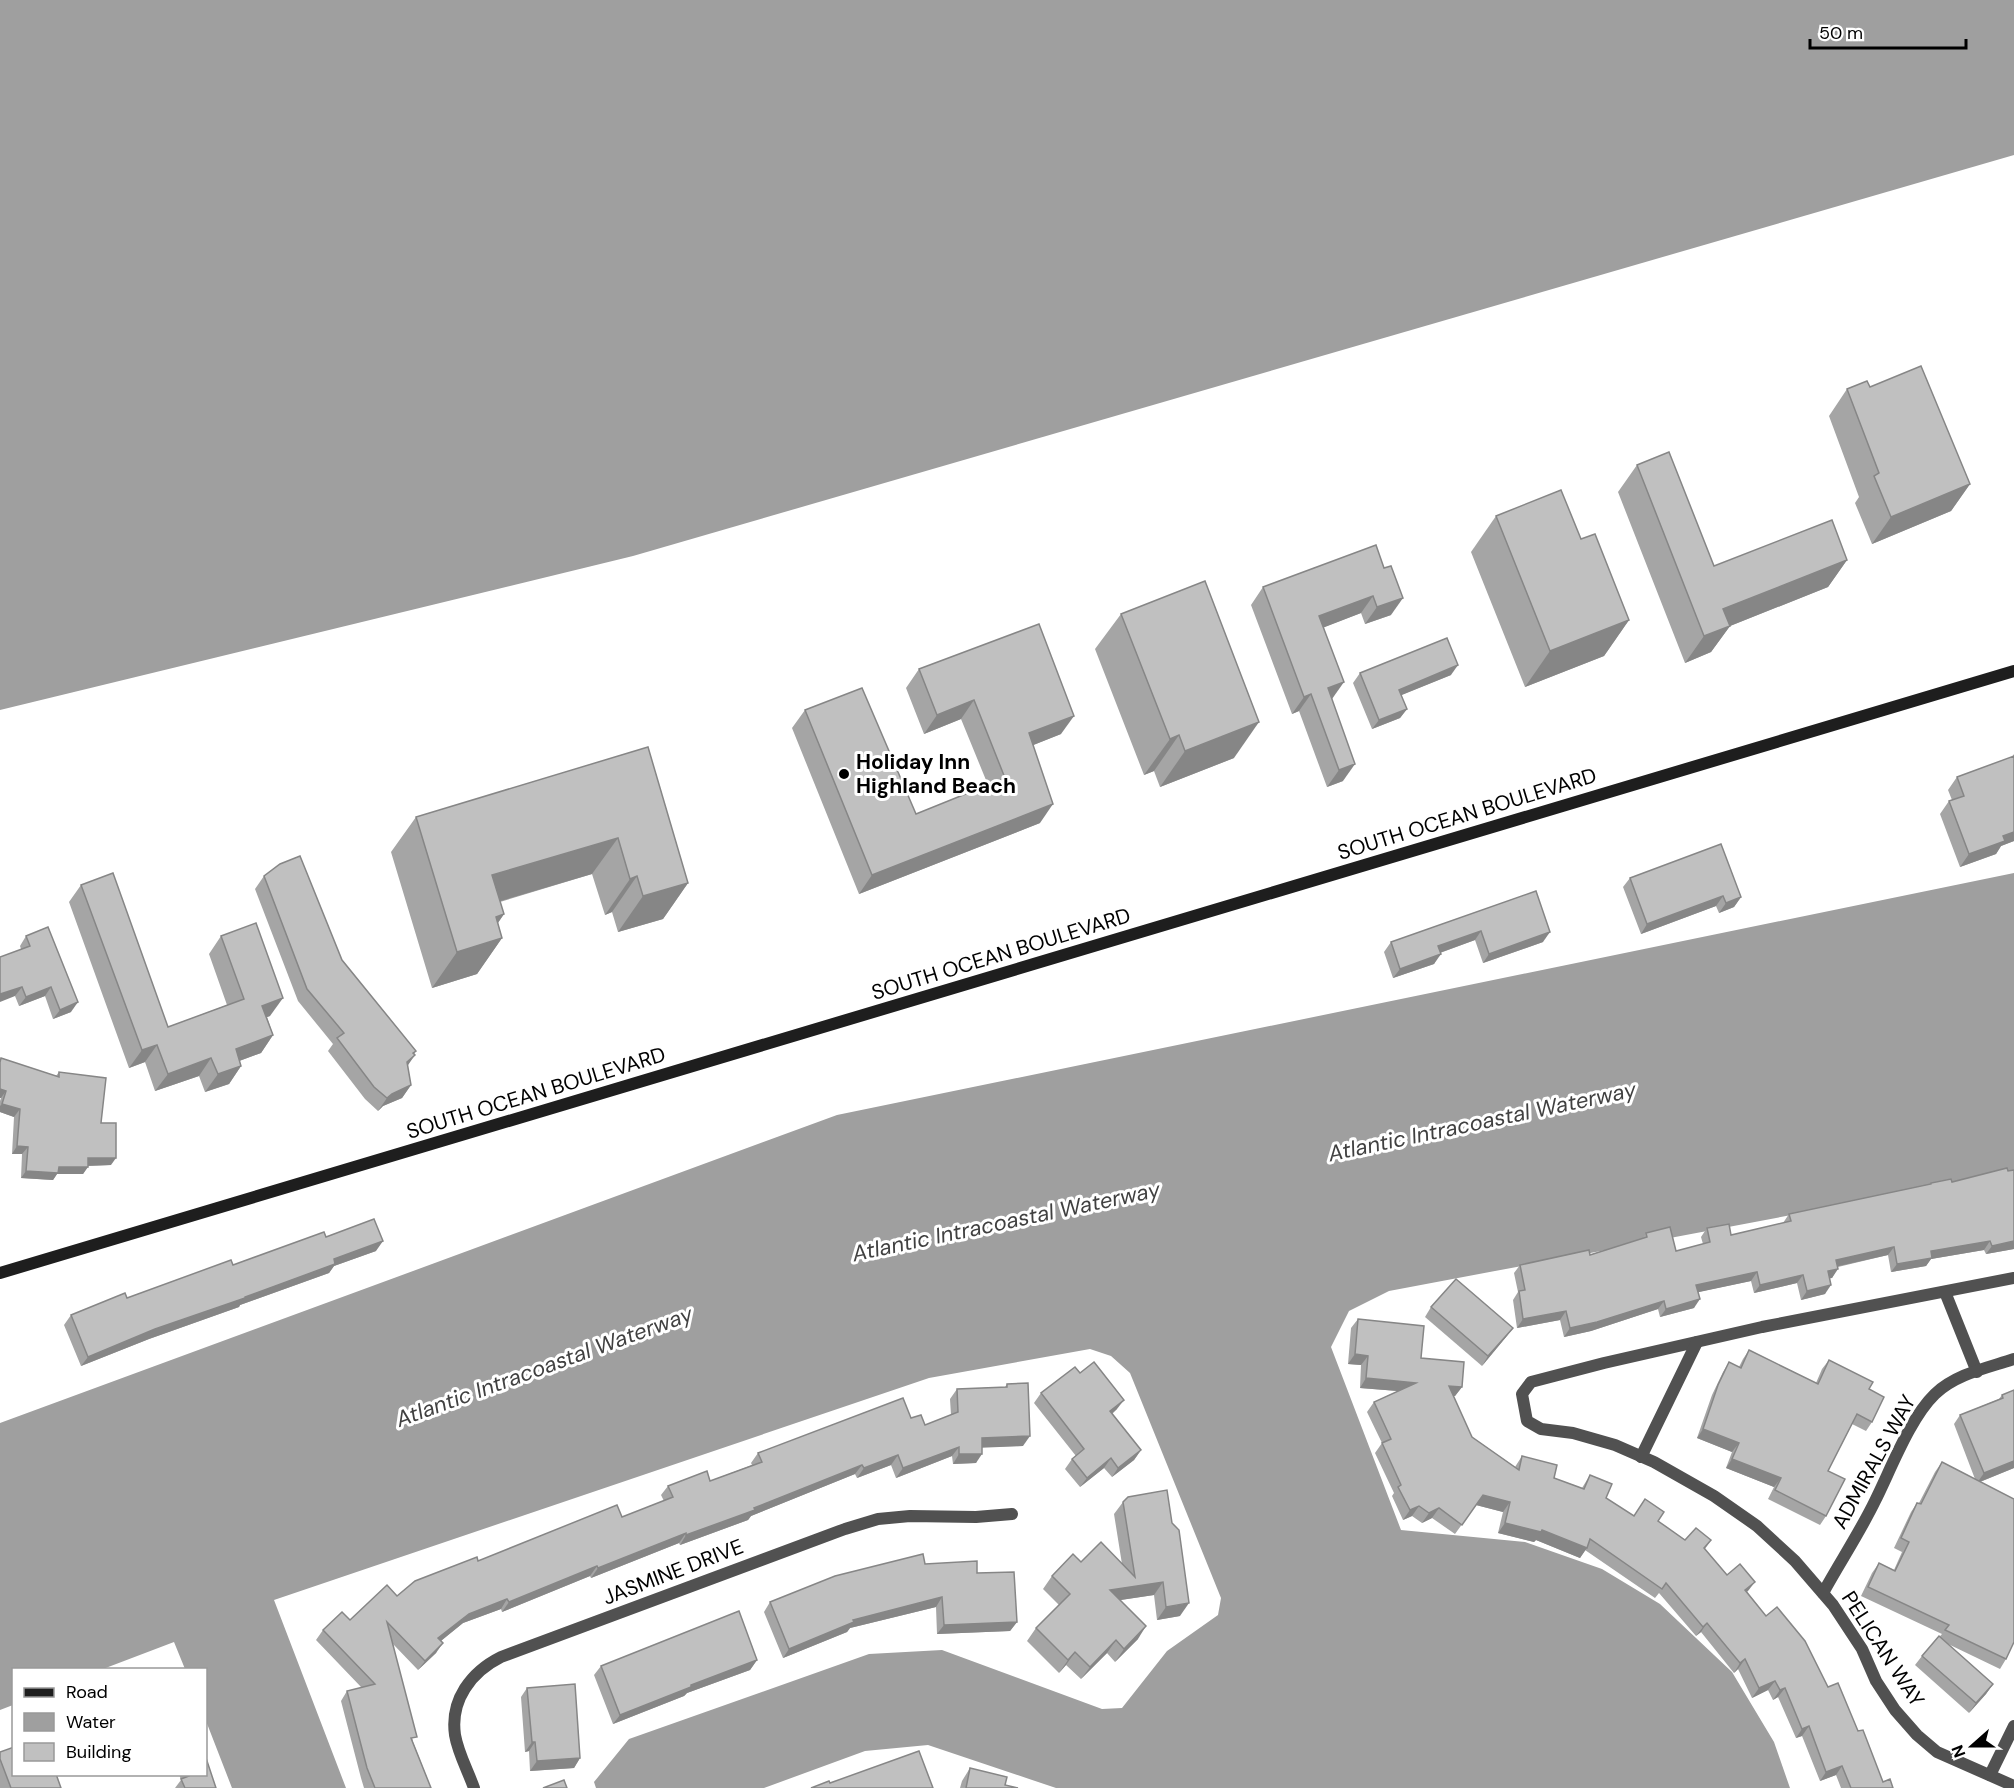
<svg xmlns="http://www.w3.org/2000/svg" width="2014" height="1788" font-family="'DM Sans',sans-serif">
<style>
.water{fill:#9f9f9f}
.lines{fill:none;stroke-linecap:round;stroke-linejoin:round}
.minor{stroke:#515151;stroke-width:12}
.secondary{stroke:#1e1e1e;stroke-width:12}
.wall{fill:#a5a5a5}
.shaded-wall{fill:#868686}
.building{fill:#c0c0c0;stroke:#868686;stroke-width:1.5}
.poi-dot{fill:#000;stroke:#fff;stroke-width:2}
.labels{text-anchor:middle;stroke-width:6;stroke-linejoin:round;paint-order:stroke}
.poi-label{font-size:21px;font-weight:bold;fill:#000;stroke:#fff;text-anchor:start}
.street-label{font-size:21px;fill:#000;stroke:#fff}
.water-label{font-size:22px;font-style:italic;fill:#404040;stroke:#fff}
</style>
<rect width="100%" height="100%" fill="#fff"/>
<g class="water">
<polygon points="0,0 2014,0 2014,155 633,556 0,710"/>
<polygon points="2014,873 2014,1173 1389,1291 1349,1311 1331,1347 1401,1530 1525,1542 1602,1569 1660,1604 1732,1672 1774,1742 1790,1788 1056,1788 928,1745 865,1751 764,1788 596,1788 594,1782 629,1739 869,1654 942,1650 1102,1709 1122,1708 1167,1651 1218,1615 1221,1598 1130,1373 1111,1356 1090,1349 929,1378 274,1600 346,1788 232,1788 206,1721 206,1670 185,1669 174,1642 103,1669 14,1670 13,1705 0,1710 0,1423 837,1115"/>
</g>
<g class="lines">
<g class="minor">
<polyline points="2014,1278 1762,1327 1604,1363 1531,1382 1522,1394 1527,1421 1541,1429 1573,1433 1615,1445 1654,1462 1714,1496 1757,1526 1795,1561 1833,1605 1862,1649 1876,1681 1895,1710 1917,1735 1937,1752 2014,1786"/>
<polyline points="1945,1292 1977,1372"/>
<polyline points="1641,1457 1697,1342"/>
<path d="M1823 1593C1840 1562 1860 1532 1875 1501 1891 1469 1910 1418 1935 1394 1956 1374 1987 1368 2014 1359"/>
<polyline points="1990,1775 2014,1726"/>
<path d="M474 1788C468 1771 458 1753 455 1735 450 1700 471 1672 501 1657L845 1529 878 1519 910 1516 976 1517 1012 1514"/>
</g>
<polyline class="secondary" points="0,1273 2014,671"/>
</g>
<g class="wall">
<polygon points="1870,387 1970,484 1951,511 1872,544 1855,503 1859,497 1829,416 1847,389"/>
<polygon points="1637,465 1714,566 1847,560 1828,587 1730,626 1711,652 1685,663 1618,492"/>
<polygon points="1496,516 1581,539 1629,620 1604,656 1525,687 1471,552"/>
<polygon points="1384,568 1391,615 1365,624 1361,613 1324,627 1332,699 1343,781 1327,787 1299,711 1292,714 1251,605 1263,587"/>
<polygon points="1121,614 1234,758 1160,787 1154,771 1144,775 1095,649"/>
<polygon points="919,669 1061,734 1033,745 1040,823 859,894 792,728 805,710 916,814 988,785 961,719 924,734 906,688"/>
<polygon points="1360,673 1451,675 1401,695 1407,709 1400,718 1372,729 1353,683"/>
<polygon points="648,747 688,883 663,919 618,932 612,912 605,915 592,874 500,902 504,914 498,923 502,938 477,974 432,988 391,852 416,817"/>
<polygon points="2014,754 2014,841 2001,846 1996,854 1960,867 1940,814 1949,801 1952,800 1948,790 1957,777 2012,757"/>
<polygon points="264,876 342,960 416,1051 407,1066 411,1085 402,1098 383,1106 378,1111 365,1099 328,1051 333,1044 298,1001 255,889"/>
<polygon points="1630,878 1741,897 1734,907 1719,913 1716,906 1641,934 1623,887"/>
<polygon points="81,885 168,1027 227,1005 209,954 221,936 270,1016 267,1017 273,1035 261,1053 239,1061 241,1066 229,1084 205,1092 199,1076 155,1091 145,1062 129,1068 69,902"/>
<polygon points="1536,891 1543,942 1483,963 1475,940 1440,953 1434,964 1393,978 1384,952 1391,942"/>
<polygon points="26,936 71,1012 53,1019 45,996 19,1006 15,996 21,949 20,946"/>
<polygon points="1,1058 56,1076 59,1072 101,1123 111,1165 88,1166 83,1174 57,1174 53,1180 21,1178 22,1154 12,1154 14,1117 0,1112 0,1101 1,1098 0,1098 0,1060"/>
<polygon points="1952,1182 2014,1249 1986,1254 1984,1250 1931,1259 1926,1266 1891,1272 1888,1255 1838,1267 1832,1278 1829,1278 1825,1294 1801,1300 1797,1283 1754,1293 1751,1281 1698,1292 1694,1308 1660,1317 1658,1309 1591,1331 1564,1337 1560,1320 1517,1328 1513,1300 1518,1292 1514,1273 1520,1265 1590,1255 1642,1239 1646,1233 1676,1251 1703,1244 1701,1237 1707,1228 1731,1235 1783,1223 1789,1214 1929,1185 1931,1183"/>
<polygon points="326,1237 376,1251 334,1266 329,1273 240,1305 239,1307 149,1339 81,1366 64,1325 71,1315 233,1265"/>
<polygon points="1431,1307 1513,1328 1506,1337 1482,1366 1425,1317"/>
<polygon points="1358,1319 1421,1358 1462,1387 1455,1396 1453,1396 1472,1437 1515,1467 1522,1456 1554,1478 1582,1488 1590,1475 1606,1498 1633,1516 1658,1521 1685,1540 1711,1540 1705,1549 1727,1575 1747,1592 1766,1616 1828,1687 1858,1731 1883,1782 1893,1788 1841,1788 1836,1775 1820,1781 1802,1736 1796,1738 1778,1697 1773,1700 1768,1690 1752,1698 1738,1669 1734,1673 1701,1632 1696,1636 1659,1593 1655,1598 1585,1550 1580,1558 1536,1540 1534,1542 1498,1533 1503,1512 1476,1505 1455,1534 1432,1518 1422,1523 1412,1516 1403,1520 1392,1496 1394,1493 1375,1453 1382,1443 1367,1412 1374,1402 1398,1391 1360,1388 1361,1365 1348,1364 1351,1328"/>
<polygon points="1749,1350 1816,1383 1822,1369 1829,1360 1869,1389 1872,1422 1866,1431 1852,1424 1828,1471 1826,1516 1820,1525 1768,1499 1774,1487 1726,1468 1732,1452 1697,1438 1712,1395 1723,1372 1729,1362 1739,1367 1743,1359"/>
<polygon points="1080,1373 1117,1409 1112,1414 1141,1450 1134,1460 1112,1477 1104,1468 1080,1487 1065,1469 1072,1459 1076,1456 1034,1403 1041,1393"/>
<polygon points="1007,1384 1023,1446 982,1447 976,1463 953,1464 952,1456 896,1478 891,1465 857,1478 855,1474 751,1516 748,1520 680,1545 679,1543 591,1578 590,1576 502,1612 501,1609 463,1623 441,1641 436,1653 418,1670 393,1644 413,1742 431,1788 364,1788 361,1778 341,1701 347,1691 362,1688 316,1640 323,1630 350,1620 397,1596 478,1561 622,1517 664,1501 661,1495 668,1486 710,1481 752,1465 751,1463 758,1453 911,1418 925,1425 951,1415 950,1399 957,1389 1005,1387"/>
<polygon points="2014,1390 2014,1468 1980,1482 2006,1659 2000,1669 1948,1644 1993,1684 1986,1694 1969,1713 1915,1665 1922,1656 1942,1634 1861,1596 1872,1573 1879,1563 1894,1570 1902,1552 1894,1548 1911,1512 1917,1503 1919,1503 1935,1472 1942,1462 1975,1479 1954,1424 1960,1415 1999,1399 2002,1395"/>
<polygon points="1123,1502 1180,1616 1157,1620 1154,1595 1120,1600 1138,1639 1115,1662 1107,1653 1081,1679 1066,1665 1059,1673 1027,1641 1036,1628 1059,1605 1043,1589 1052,1576 1081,1562 1122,1564 1114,1514"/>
<polygon points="925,1564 977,1573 1017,1622 1010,1631 937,1634 936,1607 850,1628 847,1632 783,1658 764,1612 770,1602"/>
<polygon points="757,1660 750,1670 687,1693 684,1696 613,1724 594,1675 601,1666"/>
<polygon points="527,1688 580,1758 574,1768 530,1771 529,1751 525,1752 521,1697"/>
<polygon points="0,1752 14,1774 60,1774 57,1776 61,1788 0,1788"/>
<polygon points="970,1768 1005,1785 1018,1788 960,1788 962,1781"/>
<polygon points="179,1774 206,1774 216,1788 175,1788 181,1780"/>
</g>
<g class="shaded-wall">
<polygon points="1970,484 1951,511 1872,544 1891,517"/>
<polygon points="1847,560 1828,587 1730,626 1711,652 1685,663 1723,609"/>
<polygon points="1373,596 1361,613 1307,634 1319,616"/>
<polygon points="1403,598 1391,615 1365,624 1377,607"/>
<polygon points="1629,620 1604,656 1525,687 1550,651"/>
<polygon points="1458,665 1451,675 1392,699 1399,690"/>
<polygon points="1344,682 1332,699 1328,688"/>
<polygon points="1311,694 1299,711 1292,714 1304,697"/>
<polygon points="974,700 961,719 924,734 937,715"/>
<polygon points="1407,709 1400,718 1372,729 1379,720"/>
<polygon points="1074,716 1061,734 1016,752 1029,733"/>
<polygon points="1259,722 1234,758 1160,787 1185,751"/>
<polygon points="1179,735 1154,771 1144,775 1170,739"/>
<polygon points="1355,764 1343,781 1327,787 1339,770"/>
<polygon points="1053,804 1040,823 859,894 872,875"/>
<polygon points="2014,832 2014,841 2001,846 1996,854 1960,867 1969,854 2003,836"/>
<polygon points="618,838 592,874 467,911 492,875"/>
<polygon points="637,876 612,912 605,915 630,879"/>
<polygon points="688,883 663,919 618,932 643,896"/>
<polygon points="1723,896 1716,906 1641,934 1647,924"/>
<polygon points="1741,897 1734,907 1719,913 1726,903"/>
<polygon points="504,914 483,944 502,938 477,974 432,988 457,952 496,917"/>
<polygon points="1481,931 1475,940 1431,956 1438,946"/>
<polygon points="1550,932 1543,942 1483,963 1489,954"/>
<polygon points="1441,954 1434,964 1393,978 1400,969"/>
<polygon points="22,987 15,996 0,1002 0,994"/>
<polygon points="51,987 45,996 19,1006 26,997"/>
<polygon points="283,998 270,1016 250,1023 262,1006"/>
<polygon points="78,1002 71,1012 53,1019 60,1010"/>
<polygon points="273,1035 261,1053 223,1067 236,1049"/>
<polygon points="157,1045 145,1062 129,1068 142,1050"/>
<polygon points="416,1051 410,1060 415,1055 406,1068 398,1075"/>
<polygon points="211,1058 199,1076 155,1091 168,1074"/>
<polygon points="241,1066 229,1084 205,1092 218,1074"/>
<polygon points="411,1085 402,1098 383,1106 378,1111 387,1098 392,1094"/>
<polygon points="0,1089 6,1091 1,1098 0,1098"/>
<polygon points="2,1104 20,1109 14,1117 0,1112 0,1106"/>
<polygon points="17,1146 28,1147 22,1154 12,1154"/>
<polygon points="88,1158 116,1158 111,1165 83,1166"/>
<polygon points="59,1167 88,1167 83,1174 57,1174 53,1180 21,1178 26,1171"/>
<polygon points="383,1241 376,1251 334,1266 329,1273 240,1305 239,1307 149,1339 81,1366 88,1357 155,1329 245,1297 334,1259"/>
<polygon points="1990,1241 1984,1250 1931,1259 1926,1266 1891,1272 1897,1264 1931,1251"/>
<polygon points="2014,1241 2014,1249 1986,1254 1992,1246"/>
<polygon points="1894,1247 1888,1255 1830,1268 1836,1260"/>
<polygon points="1838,1269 1832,1278 1822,1280 1828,1271"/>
<polygon points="1757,1272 1751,1281 1690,1294 1696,1285"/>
<polygon points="1803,1275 1797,1283 1754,1293 1760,1285"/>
<polygon points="1831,1285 1825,1294 1801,1300 1807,1291"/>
<polygon points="1700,1299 1694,1308 1660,1317 1666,1309"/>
<polygon points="1664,1301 1658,1309 1591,1331 1564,1337 1570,1328"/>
<polygon points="1566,1311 1560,1320 1517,1328 1523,1319"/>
<polygon points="1513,1328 1506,1337 1482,1366 1488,1356"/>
<polygon points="1355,1354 1368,1356 1361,1365 1348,1364"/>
<polygon points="1366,1378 1416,1383 1410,1392 1360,1388"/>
<polygon points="1449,1386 1462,1387 1455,1396 1442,1395"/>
<polygon points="1124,1400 1117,1409 1103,1421 1110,1411"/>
<polygon points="1703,1429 1739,1443 1732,1452 1697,1438"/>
<polygon points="1030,1436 1023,1446 975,1448 982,1438"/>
<polygon points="959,1447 952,1456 896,1478 903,1468"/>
<polygon points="1141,1450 1134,1460 1112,1477 1118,1468"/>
<polygon points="959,1454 982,1454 976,1463 953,1464"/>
<polygon points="898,1455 891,1465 857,1478 864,1468"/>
<polygon points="1111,1458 1104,1468 1080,1487 1087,1478"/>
<polygon points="1732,1459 1781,1478 1774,1487 1726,1468"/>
<polygon points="2014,1461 2014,1468 1977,1483 1984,1473"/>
<polygon points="862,1465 855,1474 751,1516 748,1520 680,1545 686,1535"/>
<polygon points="1483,1495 1510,1502 1503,1512 1476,1505"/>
<polygon points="1419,1506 1412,1516 1403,1520 1410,1510"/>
<polygon points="1439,1508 1432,1518 1422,1523 1429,1513"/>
<polygon points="1505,1523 1542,1530 1587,1548 1580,1558 1536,1540 1534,1542 1498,1533"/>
<polygon points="686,1533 679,1543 591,1578 598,1568"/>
<polygon points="597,1566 590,1576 502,1612 509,1602"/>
<polygon points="1163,1582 1154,1595 1101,1603 1110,1590"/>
<polygon points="1755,1582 1748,1591 1739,1599 1745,1590"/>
<polygon points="942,1597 936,1607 850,1628 847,1632 783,1658 789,1649 853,1620"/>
<polygon points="507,1599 501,1609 463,1623 432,1648 438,1638 469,1614"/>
<polygon points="1189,1603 1180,1616 1157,1620 1166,1607"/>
<polygon points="1017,1622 1010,1631 937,1634 944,1625"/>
<polygon points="1707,1623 1701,1632 1696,1636 1703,1627"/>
<polygon points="1146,1626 1138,1639 1115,1662 1124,1649"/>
<polygon points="1116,1640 1107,1653 1081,1679 1090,1667"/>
<polygon points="443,1643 436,1653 418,1670 425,1661"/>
<polygon points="1075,1652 1066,1665 1059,1673 1068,1660"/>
<polygon points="1745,1659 1738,1669 1734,1673 1740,1663"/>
<polygon points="757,1660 750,1670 687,1693 684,1696 613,1724 620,1715 691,1685"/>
<polygon points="1775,1681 1768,1690 1752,1698 1759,1688"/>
<polygon points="1993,1684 1986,1694 1969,1713 1976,1703"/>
<polygon points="1785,1688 1778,1697 1773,1700 1780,1690"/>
<polygon points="1809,1726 1802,1736 1796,1738 1802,1729"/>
<polygon points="532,1742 535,1742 529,1751 525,1752"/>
<polygon points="580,1758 574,1768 530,1771 537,1761"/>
<polygon points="1842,1766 1836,1775 1820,1781 1826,1772"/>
</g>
<g class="building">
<polygon points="1921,366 1970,484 1891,517 1874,476 1879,473 1847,389 1867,381 1870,387"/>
<polygon points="1669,452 1714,566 1832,520 1847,560 1723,609 1730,626 1704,636 1637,465"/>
<polygon points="1561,490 1581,539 1595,534 1629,620 1550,651 1496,516"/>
<polygon points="1376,545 1384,568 1391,566 1403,598 1377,607 1373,596 1319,616 1344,682 1328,688 1355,764 1339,770 1311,694 1304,697 1263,587"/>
<polygon points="1205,581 1259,722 1185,751 1179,735 1170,739 1121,614"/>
<polygon points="1039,624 1074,716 1029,733 1053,804 872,875 805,710 862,688 916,814 1005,778 974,700 937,715 919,669"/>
<polygon points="1447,638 1458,665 1399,690 1407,709 1379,720 1360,673"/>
<polygon points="648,747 688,883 643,896 637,876 630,879 618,838 492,875 504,914 496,917 502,938 457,952 416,817"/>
<polygon points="2014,756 2014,832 2003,836 2005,841 1969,854 1949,801 1964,796 1957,777"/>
<polygon points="1721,844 1741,897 1726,903 1723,896 1647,924 1630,878"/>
<polygon points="300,856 342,960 416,1051 413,1053 415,1055 407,1062 411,1085 392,1094 387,1098 374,1087 337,1038 344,1033 307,989 264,876 280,864"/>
<polygon points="113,873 168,1027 244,999 221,936 256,923 283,998 262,1006 273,1035 236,1049 241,1066 218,1074 211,1058 168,1074 157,1045 142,1050 81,885"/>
<polygon points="1536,891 1550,932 1489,954 1481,931 1438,946 1441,954 1400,969 1391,942"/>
<polygon points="48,927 78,1002 60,1010 51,987 26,997 22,987 0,994 0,957 30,946 26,936"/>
<polygon points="1,1058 59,1077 59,1072 106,1078 101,1123 116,1123 116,1158 88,1158 88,1167 59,1167 58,1173 26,1171 28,1147 17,1146 20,1109 2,1104 6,1091 0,1089 0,1062"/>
<polygon points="2007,1168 2008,1171 2014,1170 2014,1241 1992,1246 1990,1241 1931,1251 1932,1258 1897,1264 1894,1247 1836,1260 1838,1269 1828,1271 1831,1285 1807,1291 1803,1275 1760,1285 1757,1272 1696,1285 1700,1299 1666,1309 1664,1301 1597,1322 1570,1328 1566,1311 1523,1319 1519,1291 1525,1290 1520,1265 1589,1250 1590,1255 1647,1237 1646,1233 1670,1227 1676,1251 1710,1242 1707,1228 1729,1224 1731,1235 1791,1221 1789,1214 1931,1184 1931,1183 1951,1179 1952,1182"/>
<polygon points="374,1219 383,1241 334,1259 335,1264 245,1297 245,1298 155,1329 88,1357 71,1315 125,1293 127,1298 231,1260 233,1265 324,1232 326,1237"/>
<polygon points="1456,1279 1513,1328 1488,1356 1431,1307"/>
<polygon points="1358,1319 1424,1326 1421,1358 1464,1362 1462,1387 1449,1386 1472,1437 1519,1470 1522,1456 1557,1465 1554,1478 1584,1489 1590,1475 1612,1484 1606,1498 1634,1516 1645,1499 1664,1512 1658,1521 1685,1540 1696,1528 1711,1540 1704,1548 1727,1575 1740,1564 1755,1582 1745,1590 1766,1616 1777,1607 1805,1641 1828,1687 1838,1683 1858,1731 1863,1730 1883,1782 1890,1779 1893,1788 1851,1788 1842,1766 1826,1772 1809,1726 1802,1729 1785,1688 1780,1690 1775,1681 1759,1688 1745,1659 1740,1663 1707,1623 1703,1627 1666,1583 1662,1589 1590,1539 1587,1548 1542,1530 1541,1532 1505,1523 1510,1502 1483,1495 1462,1525 1439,1508 1429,1513 1419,1506 1410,1510 1398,1487 1401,1485 1382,1443 1391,1439 1374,1402 1416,1383 1366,1378 1368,1356 1355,1354"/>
<polygon points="1749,1350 1818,1384 1829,1360 1873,1382 1869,1389 1884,1397 1872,1422 1857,1414 1828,1471 1845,1479 1826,1516 1775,1490 1781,1478 1732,1459 1739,1443 1703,1429 1718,1385 1729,1362 1741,1368"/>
<polygon points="1094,1362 1124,1400 1110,1411 1141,1450 1118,1468 1111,1458 1087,1478 1072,1459 1084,1449 1041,1393 1075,1367 1080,1373"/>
<polygon points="1028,1383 1030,1436 982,1438 982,1454 959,1454 959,1447 903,1468 898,1455 864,1468 862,1465 754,1508 755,1510 686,1535 686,1533 598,1568 597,1566 509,1602 507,1599 469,1614 438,1638 443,1643 425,1661 387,1622 417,1737 411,1738 431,1788 375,1788 367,1768 347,1691 375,1684 323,1630 342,1612 350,1620 387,1585 397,1596 415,1581 477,1557 478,1561 617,1505 622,1517 673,1497 668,1486 707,1471 710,1481 762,1462 758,1453 903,1398 911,1418 921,1415 925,1425 958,1412 957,1389 1007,1387 1007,1384"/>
<polygon points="2014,1390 2014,1461 1984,1473 1960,1415 2003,1398 2002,1395"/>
<polygon points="1942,1462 2014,1499 2014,1642 2006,1659 1945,1630 1949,1625 1868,1587 1879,1563 1895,1571 1909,1542 1901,1538 1917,1503 1921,1504"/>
<polygon points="1167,1490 1172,1523 1179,1530 1189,1603 1166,1607 1163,1582 1110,1590 1146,1626 1124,1649 1116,1640 1090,1667 1075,1652 1068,1660 1036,1628 1070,1594 1052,1576 1073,1554 1081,1562 1101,1542 1135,1577 1123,1502 1128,1497"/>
<polygon points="923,1554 925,1564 977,1561 977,1573 1014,1572 1017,1622 944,1625 942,1597 853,1620 854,1622 789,1649 770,1602 835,1576"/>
<polygon points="739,1611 757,1660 691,1685 691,1687 620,1715 601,1666"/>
<polygon points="1939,1636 1993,1684 1976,1703 1922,1656"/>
<polygon points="575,1684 580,1758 537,1761 535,1742 532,1742 527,1688"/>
<polygon points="14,1747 14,1774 56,1774 61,1788 11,1788 0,1759 0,1752"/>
<polygon points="919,1751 933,1788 811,1788 829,1781 830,1783"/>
<polygon points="206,1758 216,1788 185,1788 181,1779 189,1776 189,1774 206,1774"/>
<polygon points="970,1768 1007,1777 1005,1785 1018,1788 966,1788"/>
<polygon points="564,1780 567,1788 543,1788"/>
</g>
<circle class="poi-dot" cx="844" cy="774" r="6"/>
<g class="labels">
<g class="poi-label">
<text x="856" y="769">Holiday Inn<tspan x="856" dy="24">Highland Beach</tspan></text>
</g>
<g class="street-label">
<text transform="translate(1467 814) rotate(-17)" y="7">SOUTH OCEAN BOULEVARD</text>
<text transform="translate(1001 954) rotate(-17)" y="7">SOUTH OCEAN BOULEVARD</text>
<text transform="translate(536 1093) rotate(-17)" y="7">SOUTH OCEAN BOULEVARD</text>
<text transform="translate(1874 1462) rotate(-61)" y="7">ADMIRALS WAY</text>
<text transform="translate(673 1572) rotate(-21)" y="7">JASMINE DRIVE</text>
<text transform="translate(1883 1649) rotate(57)" y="7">PELICAN WAY</text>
</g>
<g class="water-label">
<text transform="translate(1482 1121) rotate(-12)" y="8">Atlantic Intracoastal Waterway</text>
<text transform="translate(1006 1221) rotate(-12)" y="8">Atlantic Intracoastal Waterway</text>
<text transform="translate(544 1366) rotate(-20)" y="8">Atlantic Intracoastal Waterway</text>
</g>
</g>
<rect x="12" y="1668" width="195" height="108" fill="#ffffff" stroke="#999999" stroke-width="1.5"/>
<rect x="24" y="1688" width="30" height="9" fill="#1e1e1e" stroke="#999999" stroke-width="1.5"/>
<text x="66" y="1698" font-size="18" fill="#000000">Road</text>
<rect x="24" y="1713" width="30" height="18" fill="#9f9f9f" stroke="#999999" stroke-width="1.5"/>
<text x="66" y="1728" font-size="18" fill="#000000">Water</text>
<rect x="24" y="1743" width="30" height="18" fill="#c0c0c0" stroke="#999999" stroke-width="1.5"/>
<text x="66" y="1758" font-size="18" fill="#000000">Building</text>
<g transform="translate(1972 1746) rotate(249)" stroke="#ffffff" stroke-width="4.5" paint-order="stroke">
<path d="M0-4.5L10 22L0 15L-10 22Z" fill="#000000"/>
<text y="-9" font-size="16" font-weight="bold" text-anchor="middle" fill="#000000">N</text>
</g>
<path d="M1810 39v9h156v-9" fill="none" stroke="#000000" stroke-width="3"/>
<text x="1819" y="39" font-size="18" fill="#000000" stroke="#ffffff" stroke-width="4.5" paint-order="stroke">50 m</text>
</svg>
